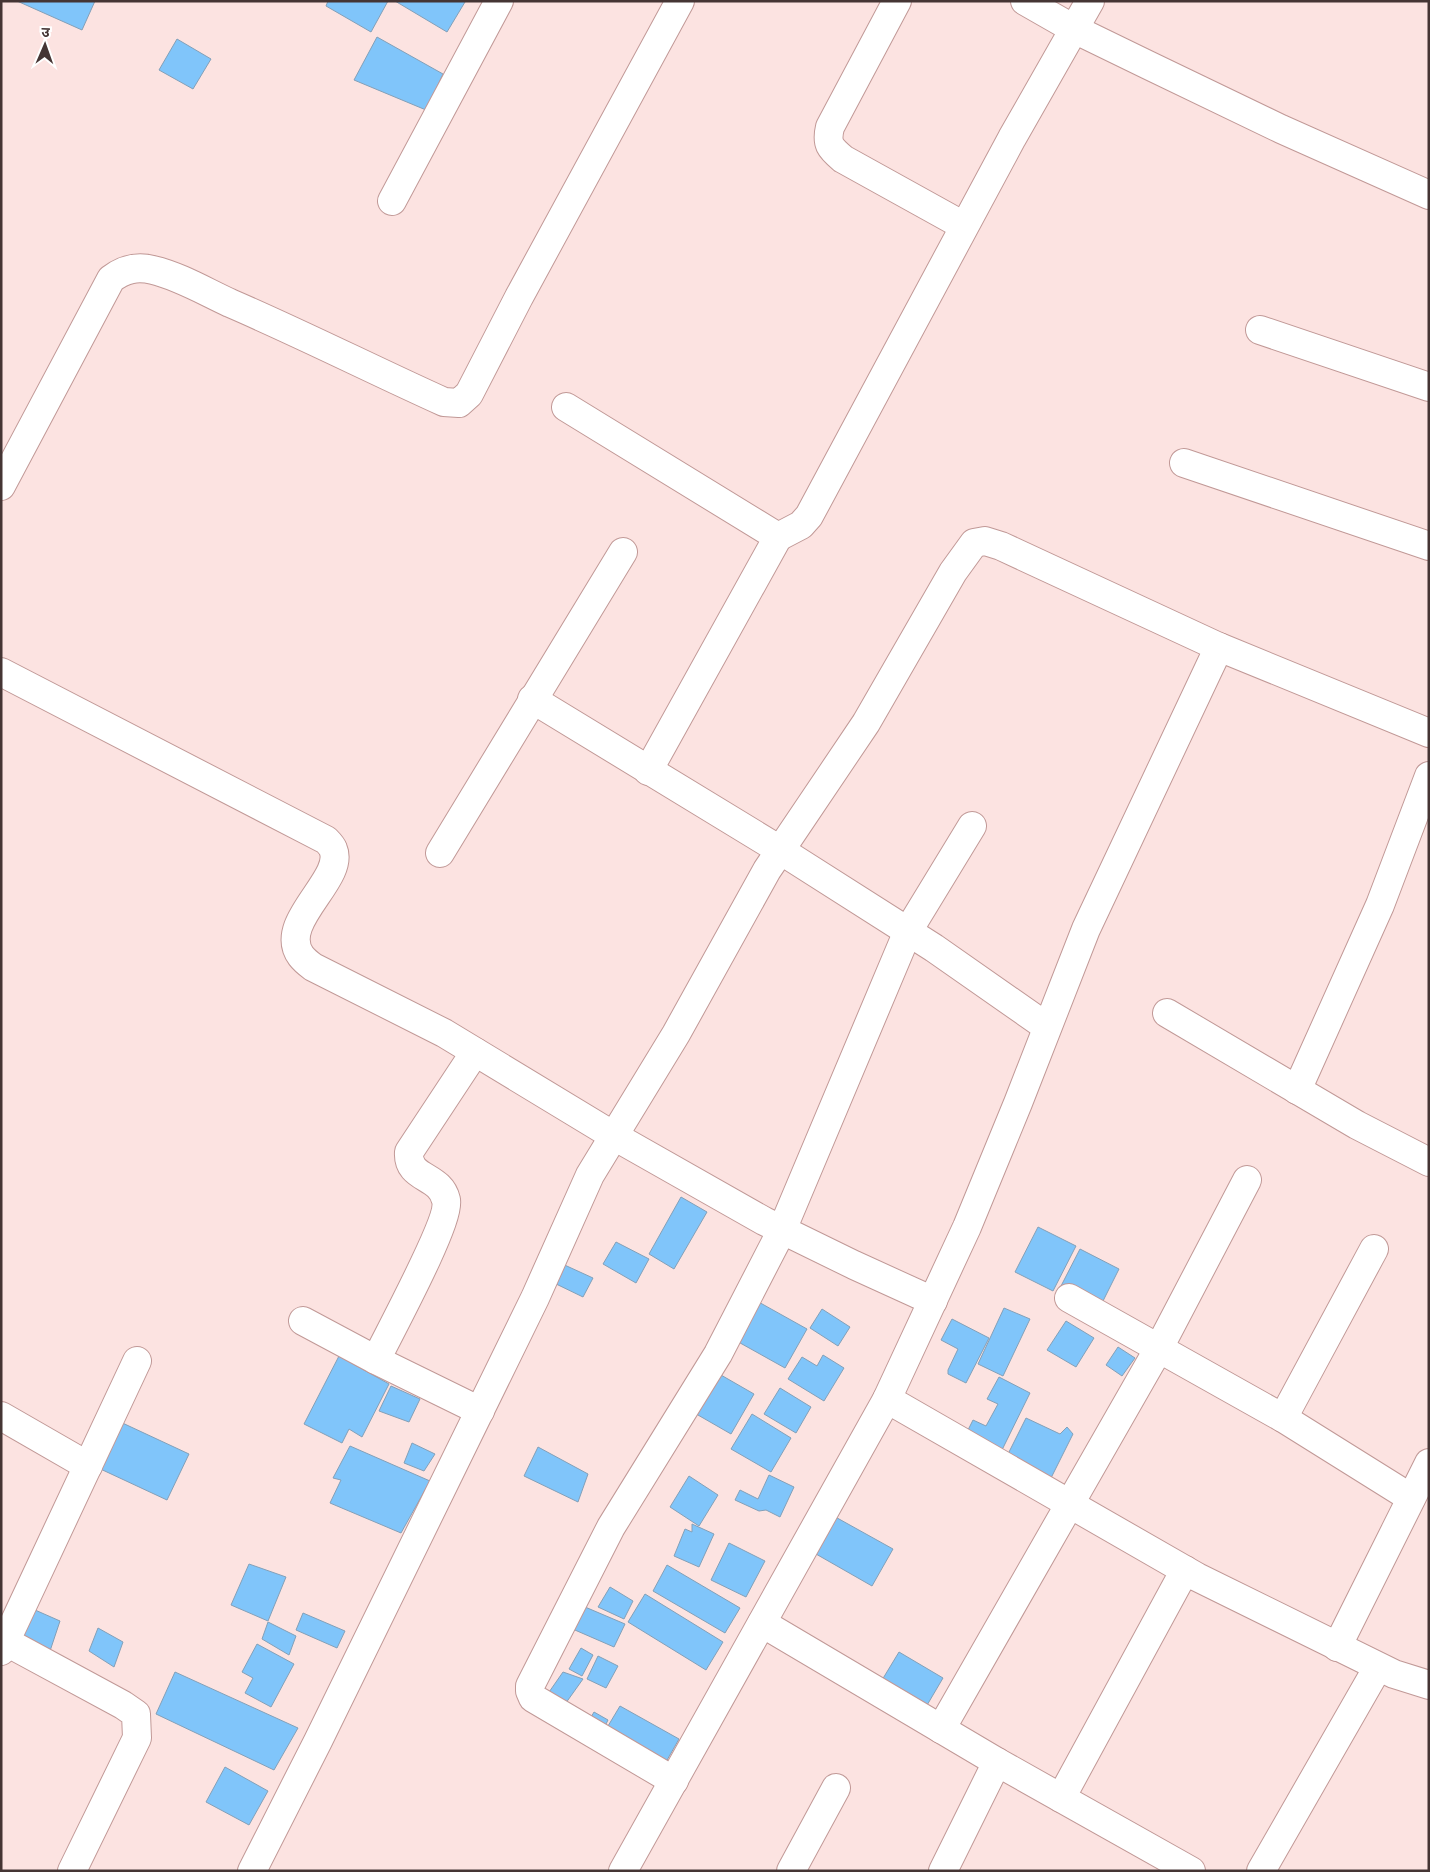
<svg xmlns="http://www.w3.org/2000/svg" width="1430" height="1872" font-family="Karla,'Noto Sans Devanagari',sans-serif">
<style>
.building{fill:#80c5fa;stroke:#83a0b8}
.lines{fill:none;stroke-linecap:round;stroke-linejoin:round}
.minor-casing{stroke:#c19997;stroke-width:30}
.minor{stroke:#fff;stroke-width:28}
</style>
<rect width="100%" height="100%" fill="#fce3e1"/>
<g class="building">
<polygon points="17,1 95,1 82,30"/>
<polygon points="328,1 388,1 371,32 326,6"/>
<polygon points="395,1 464,1 465,2 447,32"/>
<polygon points="377,37 443,74 426,110 354,80"/>
<polygon points="177,39 211,59 193,89 159,70"/>
<polygon points="681,1197 707,1212 674,1269 649,1254"/>
<polygon points="1038,1227 1076,1246 1053,1291 1015,1272"/>
<polygon points="616,1242 649,1259 636,1283 603,1264"/>
<polygon points="1080,1249 1119,1269 1101,1305 1061,1286"/>
<polygon points="558,1262 593,1278 583,1297 552,1282"/>
<polygon points="755,1300 807,1329 785,1368 733,1339"/>
<polygon points="1004,1308 1030,1319 1003,1376 978,1364"/>
<polygon points="822,1309 850,1327 838,1346 810,1328"/>
<polygon points="952,1319 989,1338 966,1383 948,1374 948,1370 958,1349 941,1340"/>
<polygon points="1066,1321 1094,1338 1076,1367 1047,1350"/>
<polygon points="1118,1347 1135,1358 1122,1376 1106,1365"/>
<polygon points="823,1355 844,1368 824,1401 788,1379 802,1357 817,1366"/>
<polygon points="339,1356 389,1384 362,1437 349,1429 342,1443 304,1424"/>
<polygon points="714,1371 754,1394 731,1434 691,1411"/>
<polygon points="999,1377 1030,1393 1001,1452 966,1434 973,1420 986,1426 998,1404 987,1399"/>
<polygon points="391,1386 420,1399 409,1422 379,1411"/>
<polygon points="780,1388 811,1407 796,1433 764,1414"/>
<polygon points="752,1414 791,1438 771,1472 731,1449"/>
<polygon points="1026,1418 1060,1434 1067,1427 1073,1434 1051,1478 1007,1456"/>
<polygon points="116,1420 189,1454 167,1500 94,1466"/>
<polygon points="412,1443 435,1454 424,1471 404,1463"/>
<polygon points="350,1446 430,1481 401,1533 330,1503 341,1480 333,1478"/>
<polygon points="538,1447 588,1474 578,1502 524,1476"/>
<polygon points="769,1475 794,1487 780,1517 766,1510 759,1511 735,1500 740,1490 758,1499"/>
<polygon points="689,1476 718,1495 699,1526 670,1507"/>
<polygon points="830,1514 893,1549 872,1586 809,1550"/>
<polygon points="692,1524 714,1534 699,1567 674,1556 685,1529 692,1532"/>
<polygon points="729,1543 765,1561 746,1597 711,1580"/>
<polygon points="249,1564 286,1577 268,1621 231,1605"/>
<polygon points="667,1565 740,1608 725,1633 653,1591"/>
<polygon points="610,1587 633,1601 624,1619 598,1607"/>
<polygon points="645,1594 723,1642 706,1670 628,1622"/>
<polygon points="578,1604 625,1624 614,1647 568,1627"/>
<polygon points="26,1606 60,1621 50,1651 12,1638"/>
<polygon points="303,1613 345,1631 337,1648 296,1630"/>
<polygon points="268,1622 296,1636 289,1655 262,1639"/>
<polygon points="98,1628 123,1642 114,1667 89,1651"/>
<polygon points="257,1644 294,1664 271,1707 245,1693 253,1678 242,1672"/>
<polygon points="581,1648 593,1655 582,1676 569,1669"/>
<polygon points="899,1652 943,1678 923,1712 879,1685"/>
<polygon points="598,1656 618,1666 606,1688 587,1679"/>
<polygon points="175,1672 298,1728 274,1770 156,1714"/>
<polygon points="563,1672 583,1679 563,1707 547,1695"/>
<polygon points="620,1706 679,1739 662,1769 602,1736"/>
<polygon points="594,1712 608,1720 601,1734 586,1726"/>
<polygon points="225,1767 268,1791 249,1825 206,1802"/>
</g>
<g class="lines">
<g class="minor-casing">
<g id="minor">
<path d="M897 1 830 127C826 144 830 148 843 159L964 226"/>
<polyline points="1025,1 1074,29 1148,65 1281,129 1429,195"/>
<polyline points="392,201 499,1"/>
<polyline points="1260,330 1429,387"/>
<polyline points="566,407 778,537 648,771"/>
<polyline points="1184,463 1429,546"/>
<path d="M1 486 111 279C124 269 137 266 153 270 179 276 206 292 230 303 302 334 373 370 444 402L459 403 469 394 519 297 680 1"/>
<polyline points="778,537 801,525 809,516 1012,138 1090,1"/>
<path d="M1 672 326 840C328 842 332 846 333 849 346 879 276 922 301 956 304 960 309 964 313 967L444 1033 614 1136 764 1221 854 1265 933 1301"/>
<polyline points="532,699 780,850 934,948 1047,1027"/>
<polyline points="440,853 623,552"/>
<polyline points="1167,1013 1357,1125 1429,1162"/>
<polyline points="1297,1090 1380,905 1429,776"/>
<polyline points="1069,1298 1283,1418 1411,1498"/>
<polyline points="303,1321 376,1360 480,1411"/>
<path d="M376 1360C388 1335 451 1220 446 1200 440 1174 407 1180 409 1152L475 1052"/>
<polyline points="887,1399 1197,1577 1394,1674 1429,1685"/>
<polyline points="1,1416 88,1466"/>
<polyline points="1283,1418 1374,1249"/>
<polyline points="762,1623 997,1762 1191,1871"/>
<polyline points="1,1639 123,1705 136,1714 137,1738 72,1871"/>
<polyline points="1337,1647 1429,1463"/>
<polyline points="1,1651 137,1361"/>
<polyline points="941,1729 1159,1348 1247,1180"/>
<polyline points="674,1781 533,1698 530,1691 530,1686 611,1527 718,1354 782,1230 908,931 972,826"/>
<polyline points="1061,1798 1185,1570"/>
<polyline points="252,1871 318,1741 535,1298 590,1175 676,1034 767,870 866,723 953,572 974,543 985,541 1001,546 1219,647 1429,733"/>
<polyline points="623,1871 887,1399 967,1227 1018,1103 1086,929 1219,647"/>
<polyline points="791,1871 836,1788"/>
<polyline points="943,1871 997,1762"/>
<polyline points="1261,1871 1378,1667"/>
</g>
</g>
<use href="#minor" class="minor"/>
</g>
<rect width="1430" height="1872" fill="none" stroke="#453534" stroke-width="5"/>
<g transform="translate(45 45) rotate(2)" stroke="#ffffff" stroke-width="4" paint-order="stroke">
<path d="M0-4L9 19L0 12L-9 19Z" fill="#453534"/>
<text y="-8" font-size="14" font-weight="bold" text-anchor="middle" fill="#453534">उ</text>
</g>
</svg>
